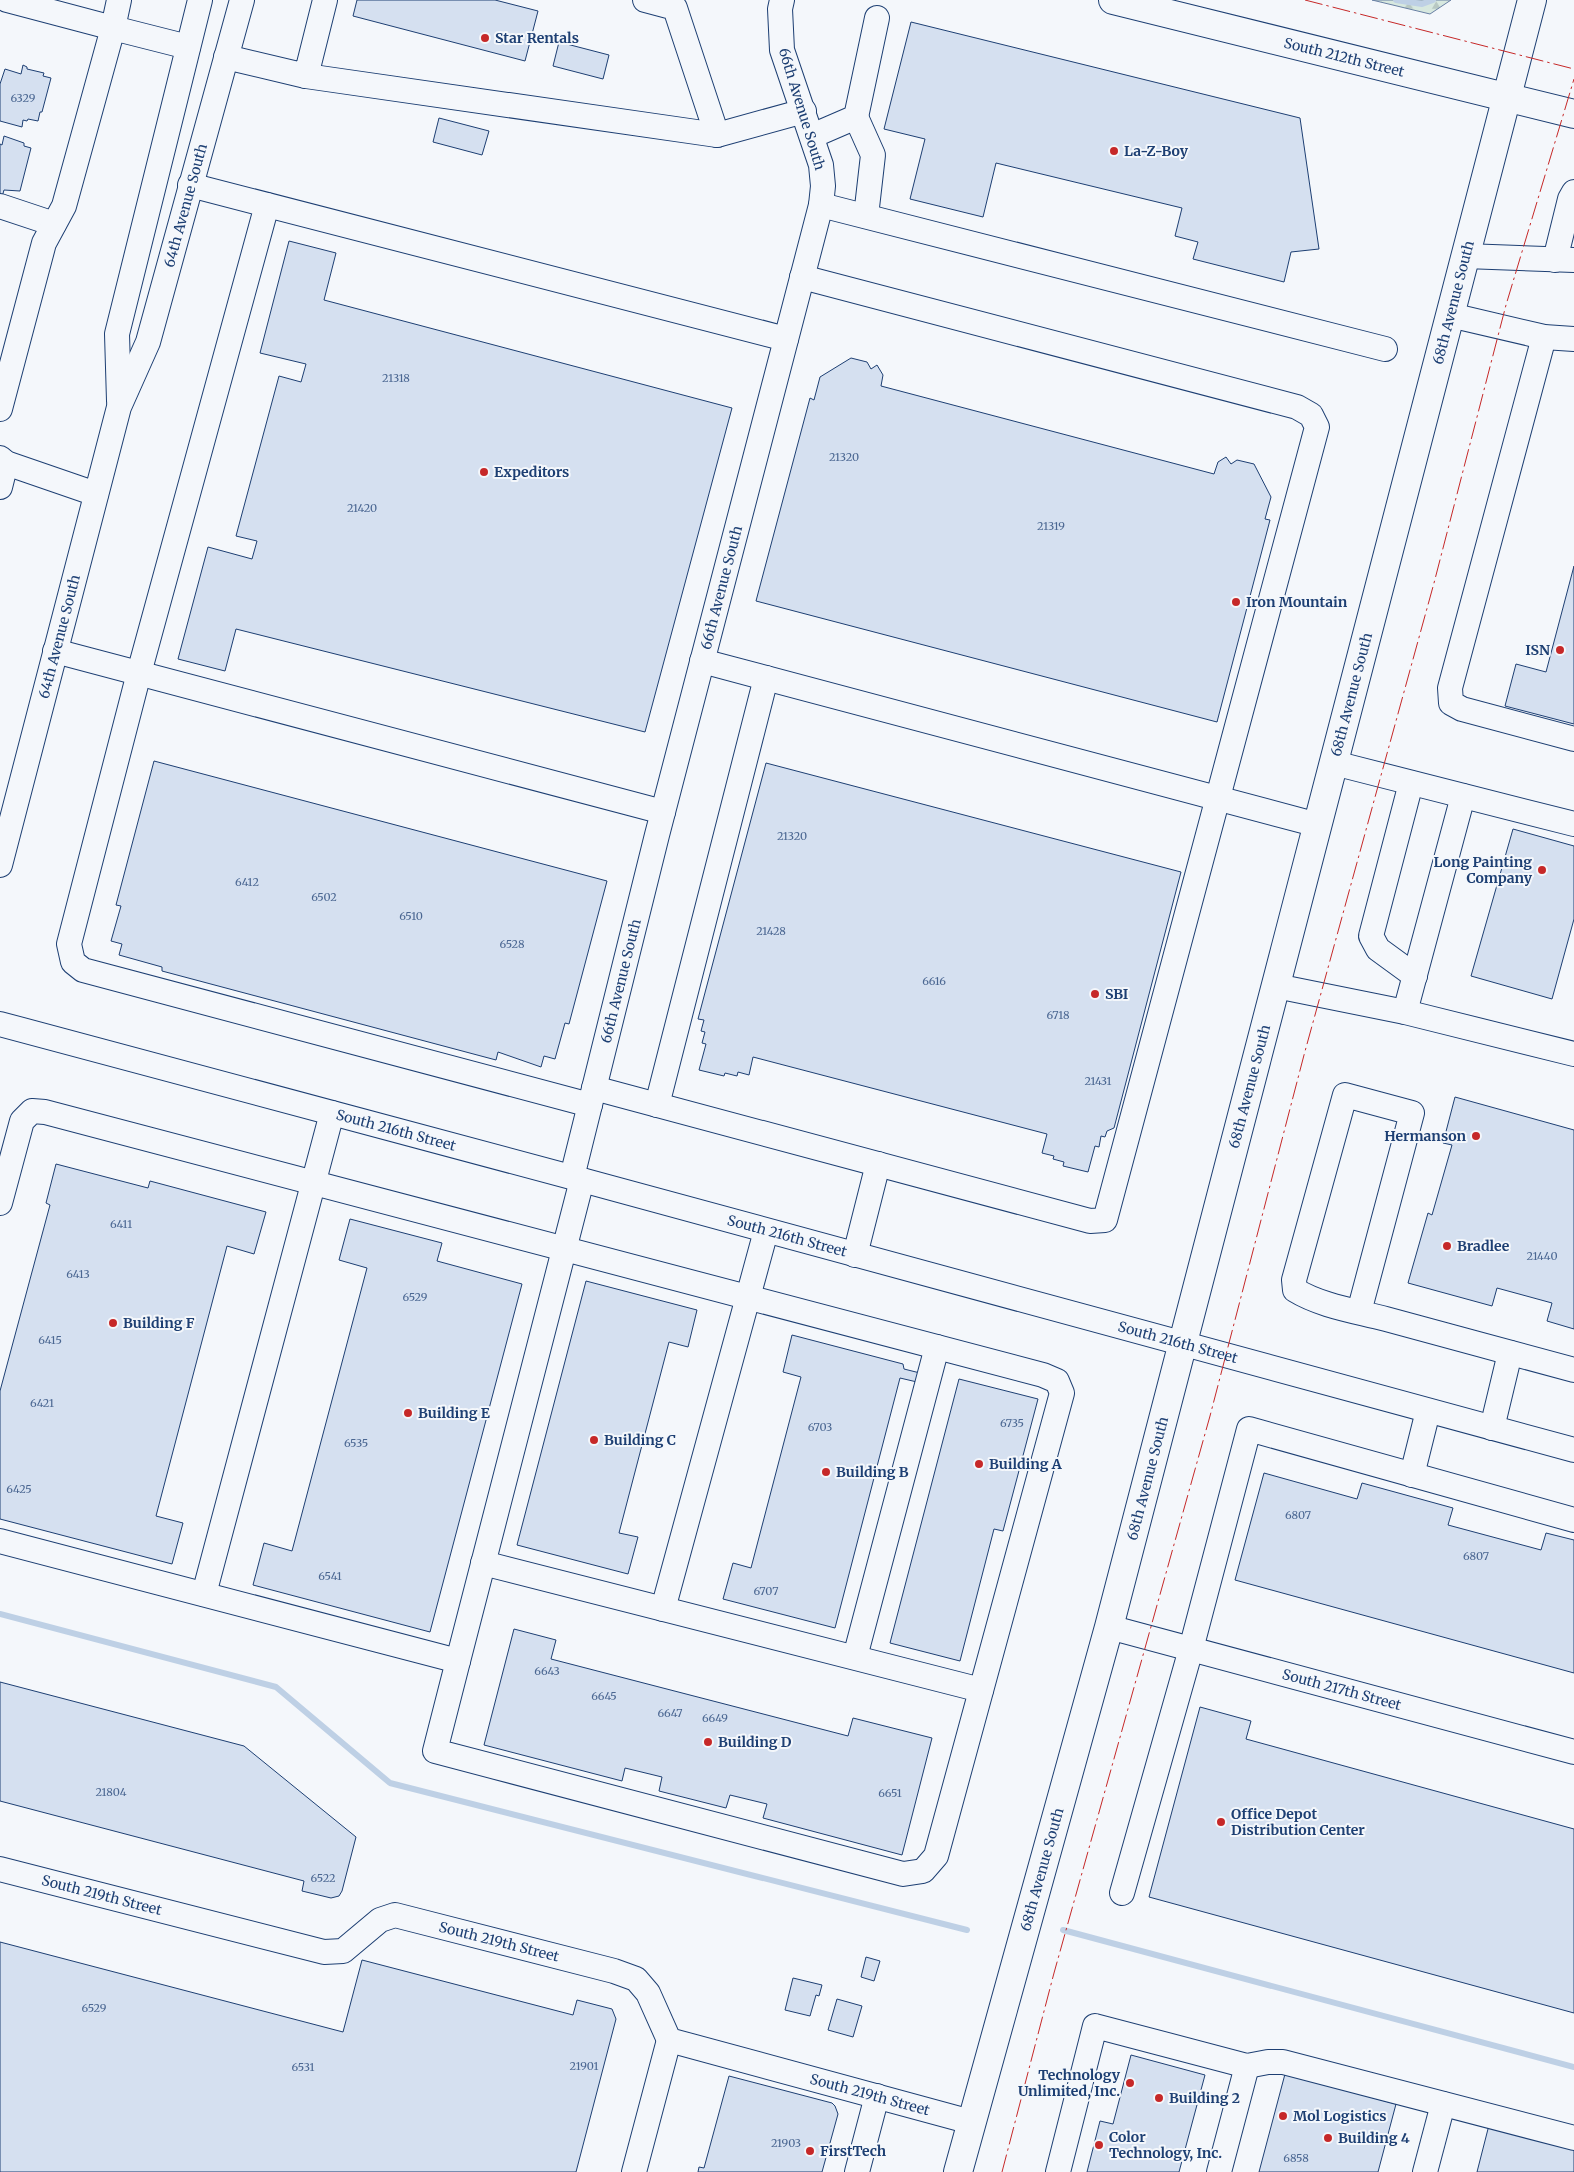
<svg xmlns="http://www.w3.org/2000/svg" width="1574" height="2172" font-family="Merriweather,serif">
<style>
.forest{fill:url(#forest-firs);stroke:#687fa3}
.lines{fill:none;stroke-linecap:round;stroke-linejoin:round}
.stream{stroke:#bed0e5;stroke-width:6}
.building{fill:#d5e0f0;stroke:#1d3f73}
.minor-casing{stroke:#1d3f73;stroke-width:26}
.major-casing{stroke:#1d3f73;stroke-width:30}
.minor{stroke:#f4f7fb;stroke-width:24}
.major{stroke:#f4f7fb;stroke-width:28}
.power{stroke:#c62828;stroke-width:1;stroke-dasharray:18 4 2.5 4;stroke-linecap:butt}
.poi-dot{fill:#c62828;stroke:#f4f7fb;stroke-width:2}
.labels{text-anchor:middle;stroke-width:4;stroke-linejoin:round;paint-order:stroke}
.number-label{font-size:11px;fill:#4b6792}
.poi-label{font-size:14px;font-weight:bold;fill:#1d3f73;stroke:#f4f7fb;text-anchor:start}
.street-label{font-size:14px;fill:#1d3f73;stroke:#f4f7fb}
</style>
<defs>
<pattern id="forest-firs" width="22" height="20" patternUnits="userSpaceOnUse" patternTransform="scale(1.25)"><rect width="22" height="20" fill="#d7e8df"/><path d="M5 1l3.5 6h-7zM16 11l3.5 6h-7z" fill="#b8c8c3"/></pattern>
</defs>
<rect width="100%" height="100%" fill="#f4f7fb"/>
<polygon class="forest" points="1372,0 1451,0 1430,14"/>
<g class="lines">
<g class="stream">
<polyline points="1396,0 1422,4 1433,0"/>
<polyline points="0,1614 276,1687 390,1783 967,1930"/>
<polyline points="1063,1930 1574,2067"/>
</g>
</g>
<g class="building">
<polygon points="357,0 495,0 538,11 525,61 353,16"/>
<polygon points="911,22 1300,118 1319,249 1291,252 1284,282 1193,259 1198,242 1175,236 1182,208 996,163 983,217 910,199 925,139 884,129"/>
<polygon points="559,42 609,55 603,79 553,66"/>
<polygon points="23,65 27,67 27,69 44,73 43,76 51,78 42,112 40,112 38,121 28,119 27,121 23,120 22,127 0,121 0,84 5,69 21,74"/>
<polygon points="439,118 489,131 482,155 433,142"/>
<polygon points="4,136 24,143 24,146 31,148 20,191 4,190 2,197 0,197 0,144 2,145"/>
<polygon points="289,241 336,253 324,300 732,408 645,732 236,629 225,671 178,659 208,547 252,559 257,541 236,536 279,376 301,382 306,364 260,353"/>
<polygon points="851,358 867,362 871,369 877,365 883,375 881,386 1214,474 1218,462 1226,457 1231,464 1237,460 1254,464 1271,497 1265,519 1270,520 1217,722 756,601 810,398 814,400 820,377"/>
<polygon points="1574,566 1574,724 1505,706 1516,664 1546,672"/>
<polygon points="154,761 607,881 569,1024 565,1023 555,1059 544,1056 541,1067 498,1052 496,1060 162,971 162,967 119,955 122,944 111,941 121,906 116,905"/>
<polygon points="766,763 1181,872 1114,1128 1107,1131 1105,1137 1101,1136 1099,1147 1095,1146 1088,1172 1063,1166 1064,1162 1053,1159 1054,1156 1042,1153 1047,1134 753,1057 749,1075 738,1072 737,1076 725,1073 724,1076 699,1070 706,1044 702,1043 705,1032 701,1031 704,1020 698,1019"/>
<polygon points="1513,829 1574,846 1574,919 1552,999 1471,976"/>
<polygon points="1455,1097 1574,1130 1574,1329 1547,1321 1552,1303 1497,1288 1492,1306 1408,1283 1428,1213 1432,1215 1452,1145 1443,1143"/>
<polygon points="56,1164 148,1188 150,1181 266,1212 254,1254 227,1246 156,1516 183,1523 172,1564 0,1519 0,1391 50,1205 46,1203"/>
<polygon points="350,1219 442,1243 437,1261 522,1284 430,1632 253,1585 264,1543 292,1551 367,1268 339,1260"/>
<polygon points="586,1281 697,1310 688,1347 669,1342 619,1533 638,1537 628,1574 517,1545"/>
<polygon points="792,1335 903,1364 904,1369 920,1373 917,1382 900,1378 835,1628 723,1599 733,1563 751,1568 801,1377 783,1372"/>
<polygon points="959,1379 1038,1399 1003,1531 994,1529 960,1661 890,1643"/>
<polygon points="1264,1473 1357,1499 1362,1483 1453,1508 1448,1525 1541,1550 1546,1533 1574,1540 1574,1673 1235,1580"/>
<polygon points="514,1629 556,1640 551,1659 848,1736 853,1718 932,1738 902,1855 763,1818 767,1804 730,1795 726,1808 659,1791 662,1777 625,1768 622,1781 484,1745"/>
<polygon points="0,1682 244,1746 356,1837 342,1891 339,1896 331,1898 302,1891 304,1881 0,1801"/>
<polygon points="1200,1707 1251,1721 1246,1739 1574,1829 1574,2013 1149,1897"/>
<polygon points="0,1942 343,2032 362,1960 573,2015 577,2000 612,2009 616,2019 576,2172 0,2172"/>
<polygon points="866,1957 880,1961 874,1981 861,1977"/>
<polygon points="793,1978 822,1985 819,1996 816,1995 810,2016 785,2010"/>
<polygon points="837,1999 862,2006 853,2037 828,2030"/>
<polygon points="1131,2055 1205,2075 1179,2172 1087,2172 1100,2121 1113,2124"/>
<polygon points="1285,2074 1396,2104 1378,2172 1259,2172"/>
<polygon points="729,2076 832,2103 835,2106 838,2114 822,2172 698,2172 699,2167 704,2168"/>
<polygon points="1489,2125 1574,2147 1574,2172 1477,2172"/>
</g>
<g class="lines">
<g class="minor-casing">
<g id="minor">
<polyline points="7,0 113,28 119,0"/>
<polyline points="645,0 675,8 717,135 804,111"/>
<polyline points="226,57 306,76 325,0"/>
<polyline points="306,76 717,135"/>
<polyline points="856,117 873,155 866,216"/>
<polyline points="812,136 856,117 877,18"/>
<polyline points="190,185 786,339"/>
<polyline points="267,205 139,673 69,944 73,962 83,970 590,1105"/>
<polyline points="821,205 1385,349"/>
<polyline points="0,206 54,224"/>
<polyline points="1465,256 1574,260"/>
<polyline points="1555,260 1570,199 1574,192"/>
<polyline points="1450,315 1544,337 1574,339"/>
<polyline points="1544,337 1450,688 1451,703 1462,709 1574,739"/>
<polyline points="119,401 117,334 200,0"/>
<polyline points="0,409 44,243 64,206 113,28 188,47"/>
<polyline points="0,458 6,463 96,494"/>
<polyline points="0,487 6,463"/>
<polyline points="55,651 663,812"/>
<polyline points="702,661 1318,825"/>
<polyline points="1334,763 1574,824"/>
<polyline points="1411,783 1371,936 1378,949 1415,976"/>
<path id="s1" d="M0 865 119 407 148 342 242 0"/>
<polyline points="1276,986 1405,1012 1574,1054"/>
<polyline points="1405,1012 1463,796"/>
<path id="s2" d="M0 1024 582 1180 1574 1450"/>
<polyline points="594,1088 1090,1221 1105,1220 1317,427 1311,415 1297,407 802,277"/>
<polyline points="657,1105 766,678"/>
<path id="s3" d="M572 1177 657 835 821 205 823 186 821 165 782 50 780 9 782 0"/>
<polyline points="0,1203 22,1121 32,1111 45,1112 1043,1375 1057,1381 1062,1393 936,1856 923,1871 903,1874 435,1751 458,1661 0,1541"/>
<polyline points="855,1255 878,1164"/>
<path d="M1359 1312 1412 1113 1345 1095 1294 1280 1295 1290C1321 1306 1356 1311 1386 1319 1449 1336 1511 1353 1574 1370"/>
<polyline points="1492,1428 1510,1353"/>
<polyline points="1412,1475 1428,1411"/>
<polyline points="483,1563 981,1690"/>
<polyline points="204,1594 332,1113"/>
<polyline points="663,1609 766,1231"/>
<path id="s4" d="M1109 1627 1574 1752"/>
<polyline points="855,1657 937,1347"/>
<polyline points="458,1661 582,1180"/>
<path id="s5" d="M0 1869 324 1952 343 1951 380 1920 395 1915 614 1971 636 1979 648 1993 669 2040 971 2122"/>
<polyline points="1122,1893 1191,1649 1249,1429 1574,1520"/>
<polyline points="634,2172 669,2040"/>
<polyline points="857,2172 877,2096"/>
<polyline points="1058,2172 1095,2026 1247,2066 1268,2062 1283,2062 1574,2138"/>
<polyline points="1219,2172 1247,2066"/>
<polyline points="1425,2172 1443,2104"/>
</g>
</g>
<g class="major-casing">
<g id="major">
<path id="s6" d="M1113 0 1574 114"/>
<path id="s7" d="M958 2172 1109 1627 1532 0"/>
</g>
</g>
<use href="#minor" class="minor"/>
<use href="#major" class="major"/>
<g class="power">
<polyline points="1305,0 1574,69"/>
<polyline points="1002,2172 1054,1973 1210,1416 1304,1055 1434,583 1506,305 1574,79"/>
</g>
</g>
<g class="poi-dot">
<circle cx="485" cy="38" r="5"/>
<circle cx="1114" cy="151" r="5"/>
<circle cx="484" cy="472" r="5"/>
<circle cx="1236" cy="602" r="5"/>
<circle cx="1560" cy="650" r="5"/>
<circle cx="1542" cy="870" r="5"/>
<circle cx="1095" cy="994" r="5"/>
<circle cx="1476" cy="1136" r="5"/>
<circle cx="1447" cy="1246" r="5"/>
<circle cx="113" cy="1323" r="5"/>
<circle cx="408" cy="1413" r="5"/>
<circle cx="594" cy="1440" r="5"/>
<circle cx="979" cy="1464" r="5"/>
<circle cx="826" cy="1472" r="5"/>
<circle cx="708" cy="1742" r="5"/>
<circle cx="1221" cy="1822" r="5"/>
<circle cx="1130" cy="2083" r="5"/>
<circle cx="1159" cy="2098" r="5"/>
<circle cx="1283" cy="2116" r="5"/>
<circle cx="1328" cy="2138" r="5"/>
<circle cx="1099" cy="2145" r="5"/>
<circle cx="810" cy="2151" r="5"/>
</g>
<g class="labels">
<g class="number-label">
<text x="23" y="102">6329</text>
<text x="396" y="382">21318</text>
<text x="844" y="461">21320</text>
<text x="362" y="512">21420</text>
<text x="1051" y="530">21319</text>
<text x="792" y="840">21320</text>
<text x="247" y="886">6412</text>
<text x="324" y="901">6502</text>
<text x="411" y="920">6510</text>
<text x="771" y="935">21428</text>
<text x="512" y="948">6528</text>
<text x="934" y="985">6616</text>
<text x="1058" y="1019">6718</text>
<text x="1098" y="1085">21431</text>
<text x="121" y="1228">6411</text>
<text x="1542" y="1260">21440</text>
<text x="78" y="1278">6413</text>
<text x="415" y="1301">6529</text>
<text x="50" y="1344">6415</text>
<text x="42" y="1407">6421</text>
<text x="1012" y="1427">6735</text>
<text x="820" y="1431">6703</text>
<text x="356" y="1447">6535</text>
<text x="19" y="1493">6425</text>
<text x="1298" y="1519">6807</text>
<text x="1476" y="1560">6807</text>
<text x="330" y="1580">6541</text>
<text x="766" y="1595">6707</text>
<text x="547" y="1675">6643</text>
<text x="604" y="1700">6645</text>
<text x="670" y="1717">6647</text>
<text x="715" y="1722">6649</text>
<text x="111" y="1796">21804</text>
<text x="890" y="1797">6651</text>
<text x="323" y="1882">6522</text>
<text x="94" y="2012">6529</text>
<text x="584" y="2070">21901</text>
<text x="303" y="2071">6531</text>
<text x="786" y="2147">21903</text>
<text x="1296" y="2162">6858</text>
</g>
<g class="poi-label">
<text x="495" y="43">Star Rentals</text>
<text x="1124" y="156">La-Z-Boy</text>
<text x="494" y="477">Expeditors</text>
<text x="1246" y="607">Iron Mountain</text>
<text x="1550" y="655" text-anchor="end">ISN</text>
<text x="1532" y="867" text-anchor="end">Long Painting<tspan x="1532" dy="16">Company</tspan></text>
<text x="1105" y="999">SBI</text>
<text x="1466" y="1141" text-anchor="end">Hermanson</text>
<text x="1457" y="1251">Bradlee</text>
<text x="123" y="1328">Building F</text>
<text x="418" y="1418">Building E</text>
<text x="604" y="1445">Building C</text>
<text x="989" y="1469">Building A</text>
<text x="836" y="1477">Building B</text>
<text x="718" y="1747">Building D</text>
<text x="1231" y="1819">Office Depot<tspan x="1231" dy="16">Distribution Center</tspan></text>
<text x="1120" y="2080" text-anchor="end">Technology<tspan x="1120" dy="16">Unlimited, Inc.</tspan></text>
<text x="1169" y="2103">Building 2</text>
<text x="1293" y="2121">Mol Logistics</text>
<text x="1109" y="2142">Color<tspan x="1109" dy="16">Technology, Inc.</tspan></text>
<text x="1338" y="2143">Building 4</text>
<text x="820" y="2156">FirstTech</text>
</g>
<g class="street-label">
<text dy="5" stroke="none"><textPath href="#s6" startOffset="238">South 212th Street</textPath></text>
<text transform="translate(802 109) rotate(73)" y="5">66th Avenue South</text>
<text dy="5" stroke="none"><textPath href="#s1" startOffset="686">64th Avenue South</textPath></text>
<text dy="5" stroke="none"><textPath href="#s7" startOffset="1934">68th Avenue South</textPath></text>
<text dy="5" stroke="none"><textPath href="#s3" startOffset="608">66th Avenue South</textPath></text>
<text dy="5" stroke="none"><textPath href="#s1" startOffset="236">64th Avenue South</textPath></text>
<text dy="5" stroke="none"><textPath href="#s7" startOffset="1529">68th Avenue South</textPath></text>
<text dy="5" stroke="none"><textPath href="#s3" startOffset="202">66th Avenue South</textPath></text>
<text dy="5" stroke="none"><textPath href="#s7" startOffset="1124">68th Avenue South</textPath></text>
<text dy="5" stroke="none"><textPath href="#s2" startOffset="410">South 216th Street</textPath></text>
<text dy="5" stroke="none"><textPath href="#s2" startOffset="815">South 216th Street</textPath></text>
<text dy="5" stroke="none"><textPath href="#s2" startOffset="1220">South 216th Street</textPath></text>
<text dy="5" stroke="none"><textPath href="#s7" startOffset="719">68th Avenue South</textPath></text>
<text dy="5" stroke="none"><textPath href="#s4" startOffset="241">South 217th Street</textPath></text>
<text dy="5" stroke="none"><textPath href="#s7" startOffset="314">68th Avenue South</textPath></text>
<text dy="5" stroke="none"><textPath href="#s5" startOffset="105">South 219th Street</textPath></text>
<text dy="5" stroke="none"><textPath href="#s5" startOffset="525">South 219th Street</textPath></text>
<text dy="5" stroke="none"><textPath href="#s5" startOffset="945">South 219th Street</textPath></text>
</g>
</g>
</svg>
